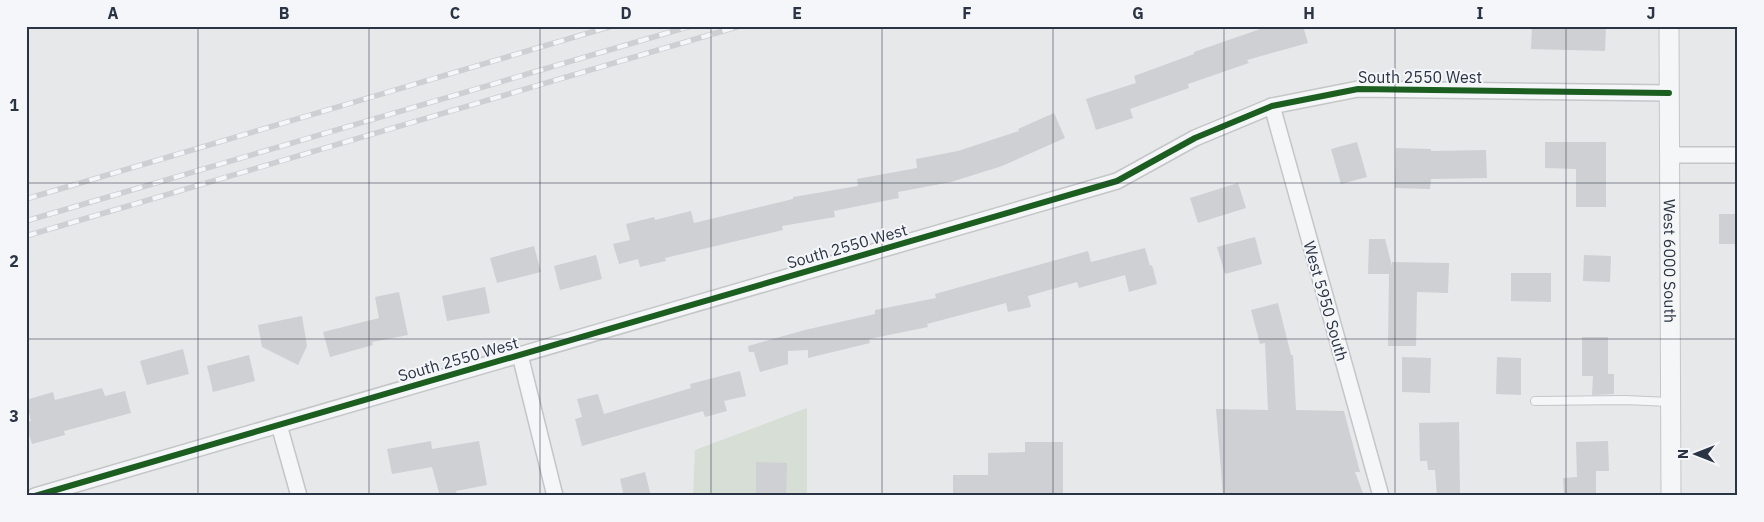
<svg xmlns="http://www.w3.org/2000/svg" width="1764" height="522" font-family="'IBM Plex Sans',sans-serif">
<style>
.green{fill:#d6ded6}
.building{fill:#ced0d3}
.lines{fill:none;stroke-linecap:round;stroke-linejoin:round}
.service-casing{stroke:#c4c6c8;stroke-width:10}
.minor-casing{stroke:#c4c6c8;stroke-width:18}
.tertiary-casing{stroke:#c4c6c8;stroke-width:21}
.service{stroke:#f5f6f7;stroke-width:8}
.minor{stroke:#f5f6f7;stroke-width:15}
.tertiary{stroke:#f5f6f7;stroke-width:19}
.rail-casing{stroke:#cecfd2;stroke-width:5.5}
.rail{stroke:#f4f6f9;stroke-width:4;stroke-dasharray:11;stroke-linecap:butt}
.cycleway-casing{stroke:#f4f6f9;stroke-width:9}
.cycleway{stroke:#1b5e20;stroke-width:6}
.grid{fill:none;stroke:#2b3445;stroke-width:1;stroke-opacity:0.55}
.labels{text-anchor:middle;stroke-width:4;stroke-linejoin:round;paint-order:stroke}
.street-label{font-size:16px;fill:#2b3445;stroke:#f4f6f9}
.neatline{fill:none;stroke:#2b3445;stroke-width:2}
.grid-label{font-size:16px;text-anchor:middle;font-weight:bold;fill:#2b3445}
</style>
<rect width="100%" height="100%" fill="#e6e8ea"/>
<polygon class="green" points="807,408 807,496 693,496 695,450"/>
<g class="building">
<polygon points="1269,26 1303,26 1308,43 1247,60 1249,63 1188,84 1189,88 1130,109 1133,118 1096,130 1086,99 1136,83 1134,76 1194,54 1194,52"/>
<polygon points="1532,26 1606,26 1605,51 1531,49"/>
<polygon points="1054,113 1065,138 1002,166 951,182 898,192 899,198 834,211 835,217 782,226 783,230 665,258 666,261 640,267 638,259 619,264 613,244 630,240 626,224 654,217 655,220 691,211 694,223 793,199 793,197 858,186 857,179 917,168 916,159 958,151 1019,131 1018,129"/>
<polygon points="1357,142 1367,177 1341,184 1331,149"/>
<polygon points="1545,142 1606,142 1606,207 1576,207 1576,169 1545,168"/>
<polygon points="1396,148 1431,149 1431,151 1486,150 1487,178 1431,179 1430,189 1395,188"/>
<polygon points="1238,183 1246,208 1198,223 1190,198"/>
<rect x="1719" y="214" width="19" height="30"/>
<polygon points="1255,237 1262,264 1225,274 1217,247"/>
<polygon points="1369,239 1385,239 1392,266 1392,262 1449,263 1448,293 1417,292 1416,346 1388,346 1389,274 1392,274 1368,274"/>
<polygon points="534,246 541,272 497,283 490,258"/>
<polygon points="1145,248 1150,266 1152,265 1157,284 1129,292 1125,275 1079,288 1077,282 1028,296 1031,307 1008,312 1006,303 927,324 928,327 869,339 870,343 808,358 808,350 788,351 788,364 760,372 754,352 749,352 748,346 805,330 875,314 875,310 936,298 935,294 1088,251 1091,262"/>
<polygon points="596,255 602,279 560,290 554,266"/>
<polygon points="1584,255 1611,256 1610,282 1583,281"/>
<polygon points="1511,273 1551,273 1551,302 1511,301"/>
<polygon points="485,287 490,313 447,321 442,296"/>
<polygon points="399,292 408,335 372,342 373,345 330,357 323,332 379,318 375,297"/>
<polygon points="1278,303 1291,355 1293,355 1296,410 1344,411 1360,472 1355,472 1364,496 1223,496 1216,409 1268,410 1265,343 1260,344 1251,310"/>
<polygon points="302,316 307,346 298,365 262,347 258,325"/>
<polygon points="1582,337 1608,337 1608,374 1614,374 1614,394 1592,395 1593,376 1582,376"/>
<polygon points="183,349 189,374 147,385 140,361"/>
<polygon points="249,355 255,381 213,392 207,366"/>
<polygon points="1402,357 1431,358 1430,393 1402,392"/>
<polygon points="1497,357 1521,358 1521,395 1496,394"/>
<polygon points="740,371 746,396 724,401 727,411 705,417 703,411 582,446 575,419 582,417 577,399 598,394 604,414 691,388 690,384"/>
<polygon points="102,388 105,396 125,391 131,413 64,431 65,435 32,444 26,425 26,422 31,421 26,400 53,392 55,400"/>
<polygon points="1459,422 1460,496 1437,496 1435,470 1428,470 1427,461 1420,461 1419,423"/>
<polygon points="431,441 432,449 479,441 487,485 456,491 457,496 440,496 432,467 392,474 387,449"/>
<polygon points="1608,441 1609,471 1596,471 1596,493 1564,494 1563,478 1577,477 1576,442"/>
<polygon points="1025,442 1063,442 1063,496 953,496 953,475 988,475 988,453 1025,452"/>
<polygon points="756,462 787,463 786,496 756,496"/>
<polygon points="645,472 651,496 624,496 620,479"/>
</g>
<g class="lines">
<g class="service-casing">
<polyline id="service" points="1535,401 1625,400 1670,402"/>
</g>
<g class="minor-casing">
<g id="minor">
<polyline points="1272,106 1381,496"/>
<polyline points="1670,155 1738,155"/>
<polyline points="520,355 555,496"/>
<polyline points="279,425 299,496"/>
<polyline points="35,496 1117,181 1195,138 1272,106 1358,89 1669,93"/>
</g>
</g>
<g class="tertiary-casing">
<g id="tertiary">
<path id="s1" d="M1669 26 1671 496"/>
</g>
</g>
<use href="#service" class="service"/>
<use href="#minor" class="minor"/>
<use href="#tertiary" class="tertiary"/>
<g class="rail-casing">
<g id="rail">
<polyline points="26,199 612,26"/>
<polyline points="26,221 691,26"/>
<polyline points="26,236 740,26"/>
</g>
</g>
<use href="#rail" class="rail"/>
<g class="cycleway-casing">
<polyline id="cycleway" points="35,496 1117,181 1195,138 1272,106 1358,89 1669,93"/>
</g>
<use href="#cycleway" class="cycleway"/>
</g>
<path class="grid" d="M198 26V496M369 26V496M540 26V496M711 26V496M882 26V496M1053 26V496M1224 26V496M1395 26V496M1566 26V496M26 183H1738M26 339H1738"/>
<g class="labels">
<g class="street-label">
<text x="1420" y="83">South 2550 West</text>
<text transform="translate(847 246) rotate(-16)" y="6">South 2550 West</text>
<text dy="6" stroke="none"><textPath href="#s1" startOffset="235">West 6000 South</textPath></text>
<text transform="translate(1326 301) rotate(74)" y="6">West 5950 South</text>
<text transform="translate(458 359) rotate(-16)" y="6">South 2550 West</text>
</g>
</g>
<rect width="1764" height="522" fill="none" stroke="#f4f6f9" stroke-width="55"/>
<g transform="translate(1696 454) rotate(270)" stroke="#f4f6f9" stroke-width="4" paint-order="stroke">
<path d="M0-4L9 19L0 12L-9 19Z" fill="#2b3445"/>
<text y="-8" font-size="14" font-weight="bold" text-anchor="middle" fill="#2b3445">N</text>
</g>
<rect x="28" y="28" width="1708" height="466" class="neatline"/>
<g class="grid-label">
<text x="113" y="19">A</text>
<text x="284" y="19">B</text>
<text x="455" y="19">C</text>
<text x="626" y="19">D</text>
<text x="797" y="19">E</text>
<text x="967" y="19">F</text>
<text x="1138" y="19">G</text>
<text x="1309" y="19">H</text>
<text x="1480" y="19">I</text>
<text x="1651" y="19">J</text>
<text x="14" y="111">1</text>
<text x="14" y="267">2</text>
<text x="14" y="422">3</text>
</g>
</svg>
